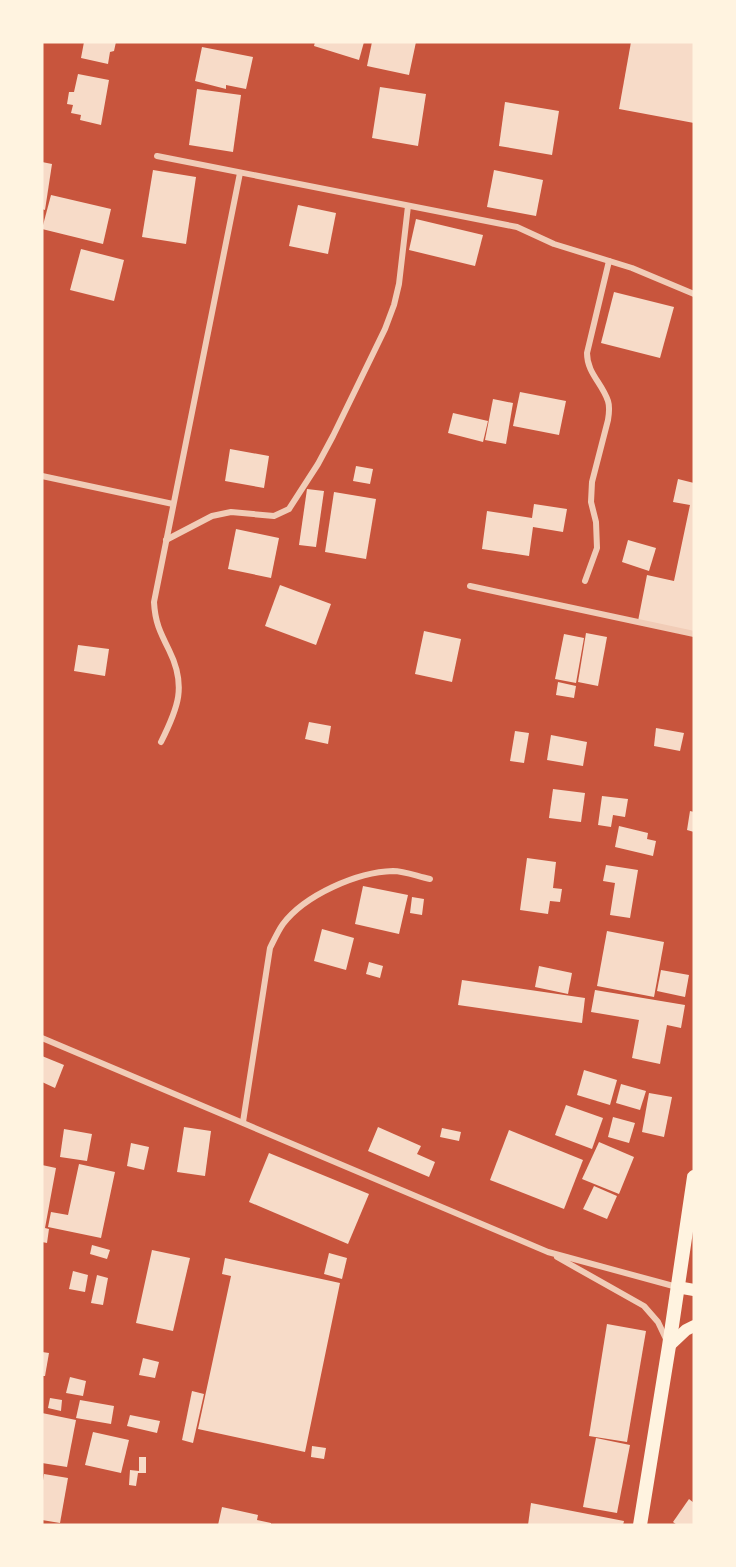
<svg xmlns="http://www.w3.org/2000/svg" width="736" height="1567" font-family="Overpass,sans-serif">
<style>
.building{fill:#f7dbc8}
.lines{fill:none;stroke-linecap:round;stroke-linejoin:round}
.minor{stroke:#f1ccb7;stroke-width:6}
.secondary{stroke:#fff3e0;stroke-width:12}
.primary{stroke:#fff3e0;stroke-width:14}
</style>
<rect width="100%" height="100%" fill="#c8553d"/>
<g class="building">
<polygon points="84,42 116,42 114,51 110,52 108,64 81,58"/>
<polygon points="315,42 364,42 359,60 314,46"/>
<polygon points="372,42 416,42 409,75 367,66"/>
<polygon points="631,42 694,42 694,123 619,109"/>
<polygon points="202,47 253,57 246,89 226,85 226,89 195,81"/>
<polygon points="78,74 109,80 101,125 80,120 81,115 71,113 73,105 67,104 69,92 74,92"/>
<polygon points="380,87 426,94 418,146 372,138"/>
<polygon points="197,89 241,95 233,152 189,145"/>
<polygon points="505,102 559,111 552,155 499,146"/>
<polygon points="42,162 52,164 45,210 42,209"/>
<polygon points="153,170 196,177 186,244 142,237"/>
<polygon points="494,170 543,180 536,216 487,207"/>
<polygon points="51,195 111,209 103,244 42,229"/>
<polygon points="298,205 336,213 328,254 289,246"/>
<polygon points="416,219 483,235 475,266 409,250"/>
<polygon points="81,249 124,260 114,301 70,290"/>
<polygon points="614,292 674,307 660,358 601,343"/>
<polygon points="520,392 566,401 559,435 513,426"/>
<polygon points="493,399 513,403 506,444 485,440"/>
<polygon points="453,413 488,421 483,442 448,433"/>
<polygon points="230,449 269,456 264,488 225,481"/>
<polygon points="356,466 373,469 370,484 353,481"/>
<polygon points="678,479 694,483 694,633 638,621 647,575 674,581 690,505 673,502"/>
<polygon points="307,489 324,491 316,547 299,545"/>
<polygon points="334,492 376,499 366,559 325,552"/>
<polygon points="534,504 567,509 563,532 533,527 529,556 482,549 487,511 532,518"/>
<polygon points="236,529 279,538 271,578 228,569"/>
<polygon points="628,540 656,548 649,571 622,562"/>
<polygon points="280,585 331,604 316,645 265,626"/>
<polygon points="424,631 461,639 452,682 415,674"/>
<polygon points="586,633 607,637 598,686 578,682"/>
<polygon points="564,634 584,638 576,683 555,679"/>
<polygon points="78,645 109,649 105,676 74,671"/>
<polygon points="558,682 576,686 574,698 556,695"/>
<polygon points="309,722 331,726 328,744 305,739"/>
<polygon points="656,728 684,733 680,751 654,746"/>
<polygon points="515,731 529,733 524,763 510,761"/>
<polygon points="551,735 587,742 583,766 547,760"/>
<polygon points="553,789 585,793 581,822 549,818"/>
<polygon points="602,796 628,799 625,817 613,815 611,827 598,825"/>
<polygon points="690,811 694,812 694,832 687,830"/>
<polygon points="619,826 648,833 647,839 656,841 653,856 615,847"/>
<polygon points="527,858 556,862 553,888 562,889 560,902 550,901 548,914 520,910"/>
<polygon points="606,865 638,870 630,918 610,915 615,883 603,881"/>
<polygon points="363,886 408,895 399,934 355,924"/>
<polygon points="412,897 424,899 422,915 410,913"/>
<polygon points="322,929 354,938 346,970 314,961"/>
<polygon points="607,931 664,942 654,997 597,986"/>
<polygon points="369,962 383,966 380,978 366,974"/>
<polygon points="539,966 572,973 568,994 535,987"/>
<polygon points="661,970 689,975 685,997 657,991"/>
<polygon points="462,980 585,998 582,1023 458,1005"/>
<polygon points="595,990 685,1005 681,1028 667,1025 660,1064 632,1058 639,1020 591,1012"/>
<polygon points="42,1056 64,1065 55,1088 42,1082"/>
<polygon points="584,1070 617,1080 610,1105 577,1095"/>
<polygon points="621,1084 646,1091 640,1110 616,1103"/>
<polygon points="649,1093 672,1097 664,1137 642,1132"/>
<polygon points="566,1105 603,1118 592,1149 555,1135"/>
<polygon points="613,1117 635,1123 629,1143 608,1137"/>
<polygon points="184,1127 211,1131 205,1176 177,1172"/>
<polygon points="378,1127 421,1146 417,1154 435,1162 429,1177 368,1151"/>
<polygon points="442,1128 461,1132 459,1141 440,1137"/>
<polygon points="64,1129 92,1134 87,1161 60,1157"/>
<polygon points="509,1130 583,1160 564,1209 490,1180"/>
<polygon points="599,1142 634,1157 619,1194 582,1179"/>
<polygon points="131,1143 149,1147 144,1170 127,1166"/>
<polygon points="269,1153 369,1194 348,1244 249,1202"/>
<polygon points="79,1164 115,1172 101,1238 48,1227 51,1212 68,1215"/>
<polygon points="42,1165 56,1168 45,1228 49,1229 47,1243 42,1242"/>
<polygon points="594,1186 617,1196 607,1219 583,1209"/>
<polygon points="92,1245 110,1250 107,1259 90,1254"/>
<polygon points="152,1250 190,1258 173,1331 136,1323"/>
<polygon points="329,1253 347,1258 342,1279 324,1274"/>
<polygon points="225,1258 340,1283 305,1452 198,1429 231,1276 222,1274"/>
<polygon points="73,1271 88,1275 85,1292 69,1289"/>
<polygon points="97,1275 108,1278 103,1305 91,1303"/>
<polygon points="607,1324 646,1331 627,1442 589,1436"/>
<polygon points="42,1352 49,1353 45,1376 42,1376"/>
<polygon points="143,1358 159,1362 155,1378 139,1375"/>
<polygon points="70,1377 86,1381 83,1396 66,1393"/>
<polygon points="192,1391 204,1394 193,1443 182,1440"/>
<polygon points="50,1398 62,1400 61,1411 48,1408"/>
<polygon points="80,1400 114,1406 111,1424 76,1418"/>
<polygon points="42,1413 76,1420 67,1467 42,1463"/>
<polygon points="130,1415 160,1421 157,1433 127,1426"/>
<polygon points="93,1432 129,1440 121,1473 85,1465"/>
<polygon points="596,1438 630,1445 617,1513 583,1507"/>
<polygon points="312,1446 326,1448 324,1459 311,1457"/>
<polygon points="139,1457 146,1457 146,1473 138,1473 136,1486 129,1485 130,1470 139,1471"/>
<polygon points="44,1474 68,1478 60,1523 42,1520 42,1487"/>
<polygon points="689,1499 694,1503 694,1525 677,1525 673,1522"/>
<polygon points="531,1503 624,1521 623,1525 528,1525"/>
<polygon points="222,1507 258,1515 257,1520 271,1523 271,1525 218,1525"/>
</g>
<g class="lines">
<g class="minor">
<polyline points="157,156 517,227 554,244 632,268 694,294"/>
<polyline points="42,476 173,504"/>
<polyline points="166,540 212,516 231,512 274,516 289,509 318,464 333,436 385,329 394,305 399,284 408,206"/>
<path d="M585 581 597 548 596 522 591 502 592 482 608 420C609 414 610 407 608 401 602 383 587 373 587 353L609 261"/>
<polyline points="470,586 694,634"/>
<path d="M161 742C178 708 187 686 169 650 160 632 155 622 154 602L240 173"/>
<polyline points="42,1038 548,1252 677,1287"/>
<path d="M243 1122 270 948C274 940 278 931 283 924 305 895 357 872 393 871 405 871 419 877 430 879"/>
<polyline points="557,1257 644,1306 658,1322 667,1341"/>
</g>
<g class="secondary">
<polyline points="677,1287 694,1290"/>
<polyline points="669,1346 686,1330 694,1326"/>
</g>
<polyline class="primary" points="640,1525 669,1346 694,1177"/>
</g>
<rect width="736" height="1567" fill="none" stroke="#fff3e0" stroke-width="87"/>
</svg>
